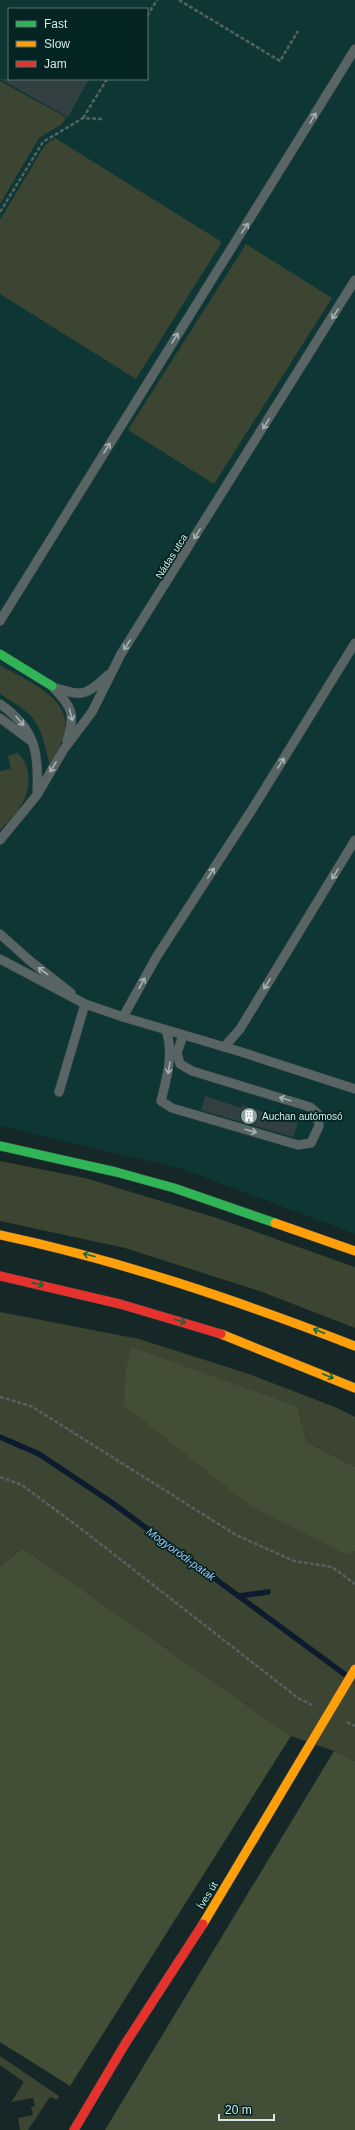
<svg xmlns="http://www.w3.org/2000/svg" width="355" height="2130" font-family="Helvetica,sans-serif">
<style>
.built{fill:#0d3635;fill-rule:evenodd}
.green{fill:#3c4531}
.forest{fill:#434e36}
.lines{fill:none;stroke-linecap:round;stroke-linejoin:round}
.stream{stroke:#0c1b2e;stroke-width:5.5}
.building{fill:#324042}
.lane-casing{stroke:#354242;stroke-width:10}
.fast-casing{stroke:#354242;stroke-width:10}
.slow-casing{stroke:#354242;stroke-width:10}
.jam-casing{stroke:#354242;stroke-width:10}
.path{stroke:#566261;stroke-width:2.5;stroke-dasharray:4 2;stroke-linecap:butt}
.lane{stroke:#586564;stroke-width:9}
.fast{stroke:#30b455;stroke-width:9}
.slow{stroke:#ff9f0a;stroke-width:9}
.jam{stroke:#e5322d;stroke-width:9}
.oneway{stroke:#a3b3b1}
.oneway2{stroke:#18653a}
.labels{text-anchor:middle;stroke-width:3.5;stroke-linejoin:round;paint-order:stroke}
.street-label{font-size:10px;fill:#d5e7e5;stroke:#042423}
.poi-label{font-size:10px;fill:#d5e7e5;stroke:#042423;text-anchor:start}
.water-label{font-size:11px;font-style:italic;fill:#a2c3f3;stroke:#042423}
</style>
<rect width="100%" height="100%" fill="#152726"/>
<path class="built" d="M0 0H355V1234L182 1169 0 1126ZM9 9H147V79H9Z"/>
<g class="green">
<polygon points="0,81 66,117 62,124 39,138 0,204"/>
<polygon points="55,138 222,242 136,379 0,294 0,220 45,145"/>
<polygon points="246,244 332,298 214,484 128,430"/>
<path d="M0 665C24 680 71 696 65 731 63 742 55 754 50 765 39 721 39 718 0 694Z"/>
<path d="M17 753C32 764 31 789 22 804 17 814 7 822 0 830V771L11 769 8 756Z"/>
<polygon points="0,1161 85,1178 217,1218 355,1267 355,1328 262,1292 125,1248 0,1221"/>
<polygon points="0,1312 139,1339 249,1374 335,1407 355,1417 355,1467 307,1442 297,1406 131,1348 348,1555 355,1551 355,1761 334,1751 291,1736 23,1548 0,1566"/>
<polygon points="0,2056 59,2096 57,2100 50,2097 28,2130 20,2130 18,2118 33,2115 31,2107 35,2106 33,2098 11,2102 24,2082 0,2065"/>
</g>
<g class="forest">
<polygon points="131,1347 297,1406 307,1442 355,1467 355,1551 348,1555 249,1505 124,1405 126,1370"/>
<polygon points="23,1548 291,1736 70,2086 0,2042 0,1566"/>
<polygon points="334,1751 355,1761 355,2130 105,2130"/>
</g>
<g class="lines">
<g class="stream">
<polyline points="0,1437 39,1454 111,1502 347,1676"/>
<polyline points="239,1596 268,1592"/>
</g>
</g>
<g class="building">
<polygon points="0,79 89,79 68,117"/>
<polygon points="205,1096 241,1108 242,1105 298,1123 293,1137 201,1110"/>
</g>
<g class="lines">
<g class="lane-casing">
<g id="lane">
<polyline points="0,621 355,49"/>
<path d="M52 686C72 708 76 712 67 741"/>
<path d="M53 687C82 697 86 696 108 675"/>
<path d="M0 704C36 729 39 753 37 793"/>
<polyline points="0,718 31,741"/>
<polyline points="0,840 37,795 64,749 92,712 121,654 355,280"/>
<polyline points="0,934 29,960 71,993"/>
<polyline points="0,959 85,1004 123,1017 238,1051 355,1089"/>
<polyline points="123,1017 157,956 253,808 355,643"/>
<path d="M166 1030C174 1054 167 1077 161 1101L172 1108 298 1145 311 1143 319 1126 318 1114 310 1107 192 1071 180 1064 177 1053 183 1035"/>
<polyline points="224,1047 240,1029 355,840"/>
<polyline points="59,1092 85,1004"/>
</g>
</g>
<g class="fast-casing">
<g id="fast">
<polyline points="0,654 52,686"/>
<polyline points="0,1146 116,1172 174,1188 275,1223"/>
</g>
</g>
<g class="slow-casing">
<g id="slow">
<polyline points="275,1223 355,1251"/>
<path d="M0 1235C122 1261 239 1301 355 1346"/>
<polyline points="221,1334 355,1388"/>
<polyline points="203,1924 355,1669"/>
</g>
</g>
<g class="jam-casing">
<g id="jam">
<polyline points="0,1276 120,1304 221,1334"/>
<polyline points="74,2130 125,2044 203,1924"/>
</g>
</g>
<g class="path">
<polyline points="179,0 280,61 298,31"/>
<polyline points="147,16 157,0"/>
<polyline points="83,118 107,79"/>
<polyline points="0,212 43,142 83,118 102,119"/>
<polyline points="0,1397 31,1406 236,1535 294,1561 332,1567 355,1584"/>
<polyline points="0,1477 22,1485 84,1531 298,1698 312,1705"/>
<polyline points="347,1722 355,1726"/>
</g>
<use href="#lane" class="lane"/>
<use href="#fast" class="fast"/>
<use href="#slow" class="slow"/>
<use href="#jam" class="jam"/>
</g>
<defs><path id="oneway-shaft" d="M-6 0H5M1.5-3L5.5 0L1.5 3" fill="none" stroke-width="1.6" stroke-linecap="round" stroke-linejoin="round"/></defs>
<g class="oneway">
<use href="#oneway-shaft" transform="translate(313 118) rotate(-60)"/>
<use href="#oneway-shaft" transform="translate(245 228) rotate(-55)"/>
<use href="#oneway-shaft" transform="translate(335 314) rotate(122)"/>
<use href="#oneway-shaft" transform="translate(175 338) rotate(-58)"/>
<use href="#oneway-shaft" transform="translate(266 424) rotate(122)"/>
<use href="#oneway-shaft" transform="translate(107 448) rotate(-58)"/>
<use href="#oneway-shaft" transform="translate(197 534) rotate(122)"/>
<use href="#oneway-shaft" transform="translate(127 645) rotate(123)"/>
<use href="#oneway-shaft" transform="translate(71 715) rotate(76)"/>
<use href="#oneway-shaft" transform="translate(20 721) rotate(49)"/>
<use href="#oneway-shaft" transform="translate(281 763) rotate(-58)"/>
<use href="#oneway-shaft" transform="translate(53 767) rotate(121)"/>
<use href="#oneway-shaft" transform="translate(211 873) rotate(-57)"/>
<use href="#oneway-shaft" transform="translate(335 874) rotate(122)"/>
<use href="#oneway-shaft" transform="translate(43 971) rotate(-143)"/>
<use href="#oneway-shaft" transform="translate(142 983) rotate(-61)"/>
<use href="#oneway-shaft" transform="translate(267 984) rotate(122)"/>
<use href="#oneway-shaft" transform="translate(169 1068) rotate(99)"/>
<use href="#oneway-shaft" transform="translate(285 1099) rotate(-163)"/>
<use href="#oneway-shaft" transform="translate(251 1131) rotate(16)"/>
</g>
<g class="oneway2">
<use href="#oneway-shaft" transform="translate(89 1255) rotate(-166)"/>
<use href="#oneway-shaft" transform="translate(38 1284) rotate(11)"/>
<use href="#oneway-shaft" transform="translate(180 1321) rotate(16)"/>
<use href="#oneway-shaft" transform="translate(319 1331) rotate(-159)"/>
<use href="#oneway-shaft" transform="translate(328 1376) rotate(23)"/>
</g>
<defs>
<g id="building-disc" transform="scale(0.9)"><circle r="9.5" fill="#92a4a2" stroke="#042423"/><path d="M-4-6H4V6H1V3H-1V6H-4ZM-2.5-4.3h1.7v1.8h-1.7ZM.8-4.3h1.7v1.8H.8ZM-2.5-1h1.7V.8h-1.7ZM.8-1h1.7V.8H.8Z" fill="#fff"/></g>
</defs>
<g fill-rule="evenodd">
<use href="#building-disc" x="249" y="1116"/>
</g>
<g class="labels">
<g class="street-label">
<text transform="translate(171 556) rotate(-58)" y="4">Nádas utca</text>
<text transform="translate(207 1895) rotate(-59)" y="4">Íves út</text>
</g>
<g class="poi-label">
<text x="262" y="1120">Auchan autómosó</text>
</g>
<g class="water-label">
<text transform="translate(181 1554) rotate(36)" y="4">Mogyoródi-patak</text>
</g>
</g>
<rect x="8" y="8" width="140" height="72" fill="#042423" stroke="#587271"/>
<rect x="16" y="21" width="20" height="6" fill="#30b455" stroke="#587271"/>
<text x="44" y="28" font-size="12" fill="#d5e7e5">Fast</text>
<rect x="16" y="41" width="20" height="6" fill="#ff9f0a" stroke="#587271"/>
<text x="44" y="48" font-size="12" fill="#d5e7e5">Slow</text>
<rect x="16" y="61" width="20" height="6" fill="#e5322d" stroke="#587271"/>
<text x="44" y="68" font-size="12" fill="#d5e7e5">Jam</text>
<path d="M219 2114v6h55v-6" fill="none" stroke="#d5e7e5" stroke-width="2"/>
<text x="225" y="2114" font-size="12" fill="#d5e7e5" stroke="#042423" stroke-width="3" paint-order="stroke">20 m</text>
</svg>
